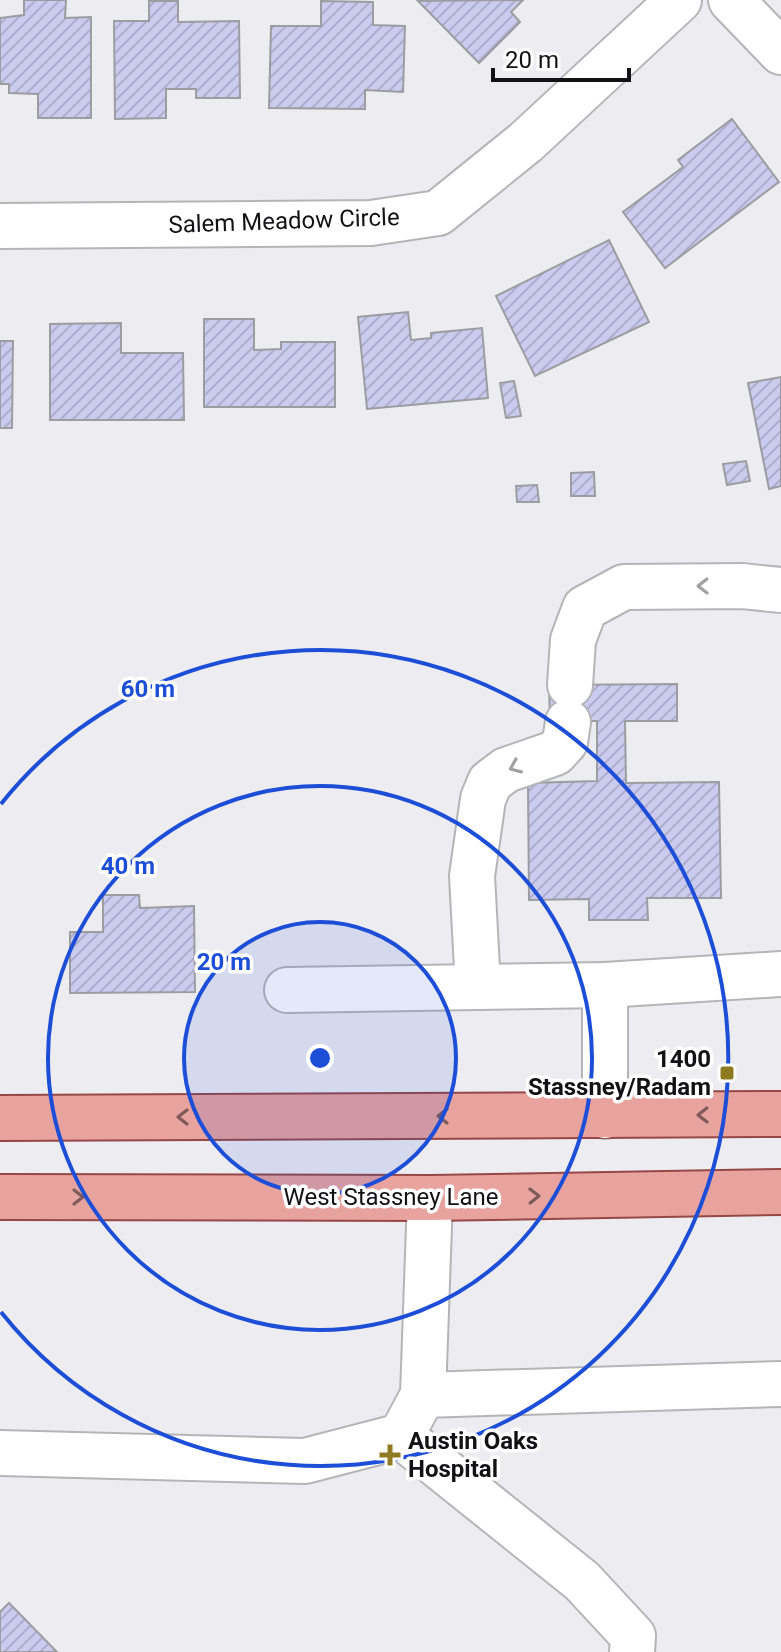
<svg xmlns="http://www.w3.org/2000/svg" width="781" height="1652" font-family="Roboto,sans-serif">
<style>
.building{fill:url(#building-hatch);stroke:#9c9da1;stroke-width:2}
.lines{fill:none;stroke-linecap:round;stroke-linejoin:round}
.minor-casing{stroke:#b5b5b9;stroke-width:48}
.major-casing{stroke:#954845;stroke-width:48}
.minor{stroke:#fff;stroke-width:44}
.major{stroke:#e9a39f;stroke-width:44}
.oneway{stroke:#a0a0a1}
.oneway2{stroke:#7e5a5a}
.ring{fill:none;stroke:#1d4ed8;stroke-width:4}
.poi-dot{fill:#8e7b21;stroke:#fff;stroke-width:3}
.labels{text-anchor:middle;stroke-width:7;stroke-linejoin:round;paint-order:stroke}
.street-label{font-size:24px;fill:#121214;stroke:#fff}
.poi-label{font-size:24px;font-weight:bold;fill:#121214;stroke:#fff;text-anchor:end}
.centre{fill:#1d4ed8;stroke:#fff;stroke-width:4}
.ring-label{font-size:24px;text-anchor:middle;font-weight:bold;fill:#1d4ed8;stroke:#fff;stroke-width:7;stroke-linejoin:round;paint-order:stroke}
</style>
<defs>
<pattern id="building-hatch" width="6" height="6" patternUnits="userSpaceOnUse" patternTransform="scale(2)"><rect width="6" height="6" fill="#cbcbf0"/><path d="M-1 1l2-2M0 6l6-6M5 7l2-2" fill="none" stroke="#adadcd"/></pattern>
</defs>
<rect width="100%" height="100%" fill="#ededf1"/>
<g class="building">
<polygon points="24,0 66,0 65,18 91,17 91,118 38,118 38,94 9,93 9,84 0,84 0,18 24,15"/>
<polygon points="523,0 511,12 520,22 479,63 418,1"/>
<polygon points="149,1 178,1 178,22 239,21 240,98 196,98 196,89 166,89 166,118 115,119 114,21 149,21"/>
<polygon points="321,1 373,2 373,25 405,26 403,92 365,90 365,109 269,108 271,26 321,26"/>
<polygon points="732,119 779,182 665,268 623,212 683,167 678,160"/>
<polygon points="609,240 649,322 535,376 496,296"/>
<polygon points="408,312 411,340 431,338 431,333 482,328 488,398 367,409 358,317"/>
<polygon points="204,319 254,319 254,350 281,349 281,342 335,342 335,407 204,407"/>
<polygon points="121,323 121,353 183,353 184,420 50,420 50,324"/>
<polygon points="0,341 13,341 12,428 0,428"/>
<polygon points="781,377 781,486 769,489 748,383"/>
<polygon points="514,381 521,416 506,418 500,383"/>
<polygon points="746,461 750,481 727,485 723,464"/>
<polygon points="594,472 595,496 571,496 571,473"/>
<polygon points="537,485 539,502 517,502 516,486"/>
<polygon points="677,684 677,721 625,721 626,783 719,782 721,898 647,898 648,920 589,920 589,899 529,900 528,783 597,781 597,721 550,721 549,685"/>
<polygon points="103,895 139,895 140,908 194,906 195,992 70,993 70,932 103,932"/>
<polygon points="9,1603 57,1652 0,1652 0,1612"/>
</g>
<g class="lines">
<g class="minor-casing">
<g id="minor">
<polyline points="731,0 781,52"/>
<polyline points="0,226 371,223 438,213 526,142 679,0"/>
<polyline points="570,685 573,640 585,608 624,587 742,586 781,590"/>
<polyline points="478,987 472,876 483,799 490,782 506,770 555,753 565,742 568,722"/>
<polyline points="287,990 605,985 781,974"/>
<polyline points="605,1116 605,985"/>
<polyline points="423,1395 781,1384"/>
<polyline points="401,1436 582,1581 633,1636 632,1652"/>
<polyline points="0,1453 305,1461 401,1436 423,1395 430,1198"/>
</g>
</g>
<g class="major-casing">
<g id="major">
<polyline points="0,1118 781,1114"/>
<polyline points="0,1197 430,1198 781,1192"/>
</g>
</g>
<use href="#minor" class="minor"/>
<use href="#major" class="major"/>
</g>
<defs><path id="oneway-chevron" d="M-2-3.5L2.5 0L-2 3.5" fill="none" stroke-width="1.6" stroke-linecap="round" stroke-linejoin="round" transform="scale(2)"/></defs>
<g class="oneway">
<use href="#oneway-chevron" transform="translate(703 586) rotate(179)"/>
<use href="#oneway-chevron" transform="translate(515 767) rotate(157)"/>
</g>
<g class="oneway2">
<use href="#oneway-chevron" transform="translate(703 1115) rotate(179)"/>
<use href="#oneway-chevron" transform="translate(443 1116) rotate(180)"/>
<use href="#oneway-chevron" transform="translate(183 1117) rotate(180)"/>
<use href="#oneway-chevron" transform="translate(534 1196) rotate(-1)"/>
<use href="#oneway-chevron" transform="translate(78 1197)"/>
</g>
<circle cx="320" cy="1058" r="136" fill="#1d4ed8" fill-opacity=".12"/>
<g class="ring">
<circle cx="320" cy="1058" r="136"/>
<circle cx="320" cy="1058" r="272"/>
<path d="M1 804A408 408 0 1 1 1 1312"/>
</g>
<g class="poi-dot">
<rect x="719" y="1065" width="16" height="16" rx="4"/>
<path d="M386 1443h8v8h8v8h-8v8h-8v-8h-8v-8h8z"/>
</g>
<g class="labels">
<g class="street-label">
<text transform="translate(284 221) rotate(-2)" y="8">Salem Meadow Circle</text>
<text x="391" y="1205">West Stassney Lane</text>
</g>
<g class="poi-label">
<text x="711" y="1067">1400<tspan x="711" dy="28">Stassney/Radam</tspan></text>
<text x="408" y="1449" text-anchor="start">Austin Oaks<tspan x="408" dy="28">Hospital</tspan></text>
</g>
</g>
<circle cx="320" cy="1058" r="12" class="centre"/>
<g class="ring-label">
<text x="148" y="697">60 m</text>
<text x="128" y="874">40 m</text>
<text x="224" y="970">20 m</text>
</g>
<path d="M493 68v12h136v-12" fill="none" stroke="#121214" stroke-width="4"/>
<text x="505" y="68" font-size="24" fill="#121214" stroke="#ffffff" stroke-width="6" paint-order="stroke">20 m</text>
</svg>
